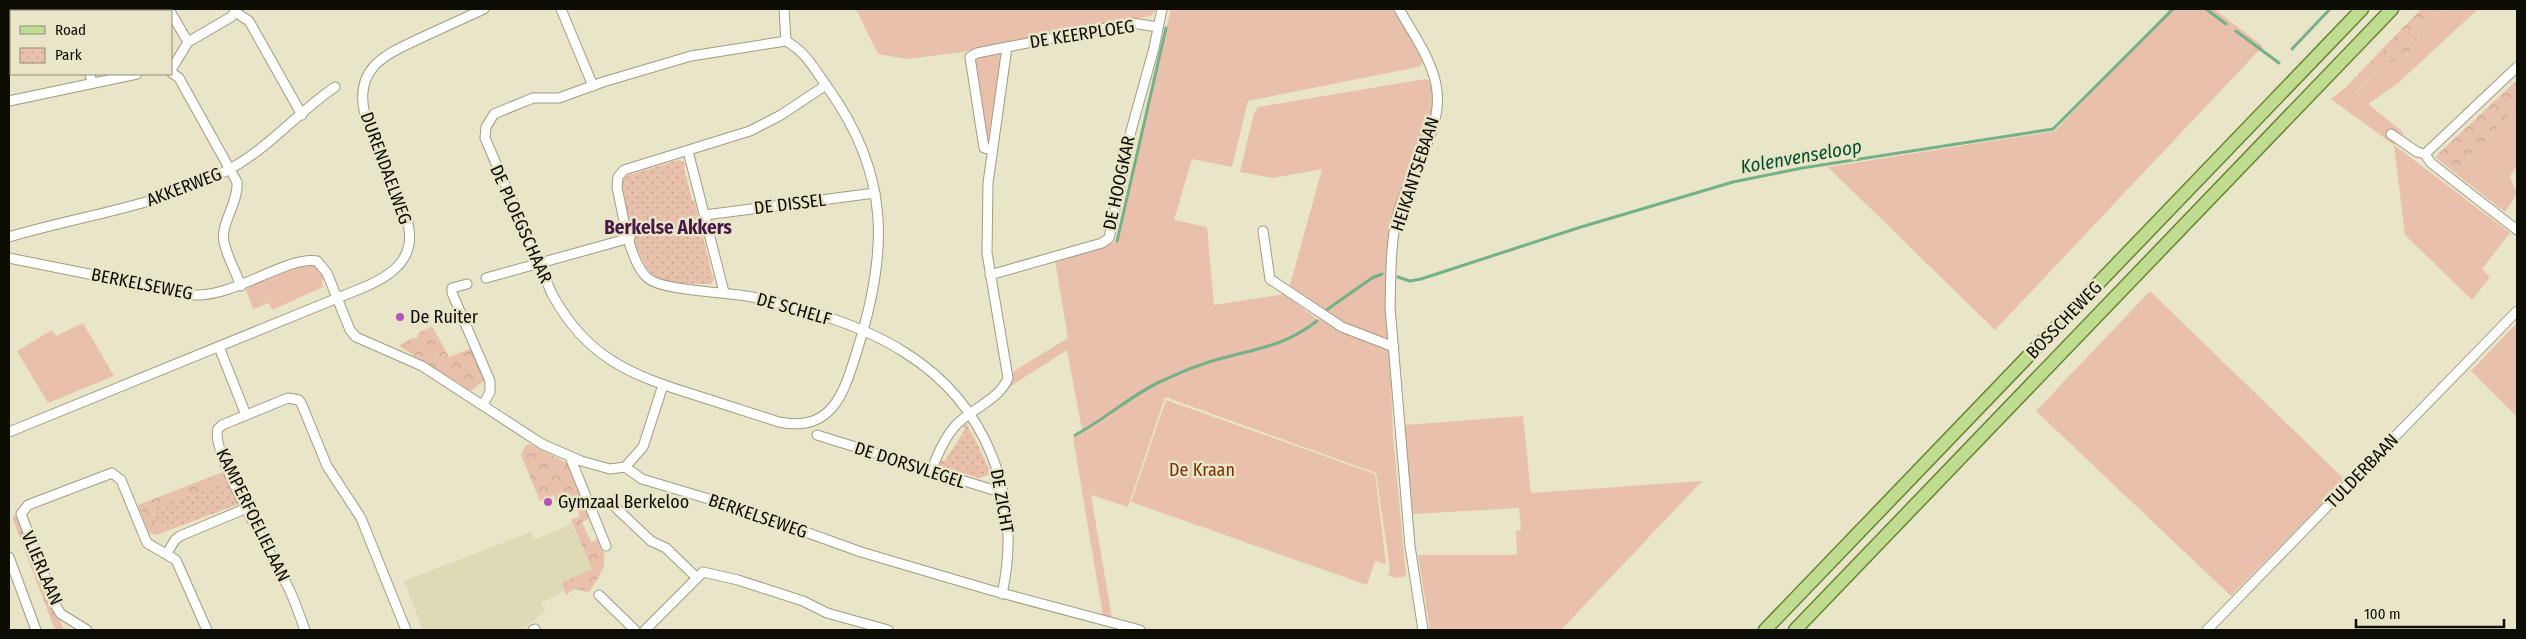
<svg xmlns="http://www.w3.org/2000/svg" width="2526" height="639" font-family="'Fira Sans Condensed',sans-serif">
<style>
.built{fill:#dfdab6}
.green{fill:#e9c0ac}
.forest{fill:url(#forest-crowns)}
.park{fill:url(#park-dots)}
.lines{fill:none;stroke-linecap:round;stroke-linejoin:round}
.stream{stroke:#74b189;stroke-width:3}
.minor-casing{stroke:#a09c82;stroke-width:11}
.primary-casing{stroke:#65852f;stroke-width:15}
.minor{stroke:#fff;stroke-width:9}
.primary{stroke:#bfdc90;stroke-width:12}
.poi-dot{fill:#b551b7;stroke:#e9e5c9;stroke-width:2}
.labels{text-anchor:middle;stroke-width:5;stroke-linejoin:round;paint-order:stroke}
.street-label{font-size:18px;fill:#0e0d04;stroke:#e9e5c9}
.poi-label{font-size:18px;fill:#0e0d04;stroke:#e9e5c9;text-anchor:start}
.park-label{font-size:18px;fill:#7c3200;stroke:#e9e5c9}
.water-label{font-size:19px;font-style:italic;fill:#02502b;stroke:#e9e5c9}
.neighbourhood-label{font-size:19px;font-weight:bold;fill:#471748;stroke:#e9e5c9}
</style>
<defs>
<pattern id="forest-crowns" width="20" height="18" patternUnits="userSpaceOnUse" patternTransform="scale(1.25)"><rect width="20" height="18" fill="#e9c0ac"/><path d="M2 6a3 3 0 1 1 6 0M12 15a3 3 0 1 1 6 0" fill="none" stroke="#c7a492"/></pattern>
<pattern id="park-dots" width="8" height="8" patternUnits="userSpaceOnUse" patternTransform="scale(1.25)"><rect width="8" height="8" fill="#e9c0ac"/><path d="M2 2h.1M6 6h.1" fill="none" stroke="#c7a492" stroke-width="1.8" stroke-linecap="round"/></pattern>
</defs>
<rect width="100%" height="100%" fill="#e9e5c9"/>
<polygon class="built" points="572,524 592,569 561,583 564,591 541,603 545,612 522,630 423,630 404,581 531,532 535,539"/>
<g class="green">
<polygon points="856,9 1157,9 1151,16 963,52 907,59 878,54"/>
<polygon points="1171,9 1396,9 1423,56 1423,63 1418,67 1248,101 1232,167 1192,159 1174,220 1207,227 1214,305 1284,294 1318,320 1327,314 1290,285 1322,169 1273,178 1240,172 1254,113 1258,107 1425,79 1430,81 1433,99 1432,115 1425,138 1409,176 1387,288 1393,436 1406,576 1396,578 1388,575 1390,569 1376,473 1165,397 1128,507 1091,495 1112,618 1103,616 1073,437 1082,430 1067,350 1008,388 1014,371 1068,338 1055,260 1116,242"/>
<polygon points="2170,9 2214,9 2263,46 1995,330 1828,167 2055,131"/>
<polygon points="2443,9 2478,9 2397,84 2368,104 2404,133 2394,145 2510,233 2482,269 2490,277 2472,300 2405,235 2394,145 2331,99 2346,87 2356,94 2381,66 2405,57 2412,49 2419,33"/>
<polygon points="999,53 1002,56 988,142 974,61 978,56"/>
<polygon points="2517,107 2517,166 2510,176 2517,194 2505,212 2455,173"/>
<path d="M302 265C315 265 320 267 325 279L322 280 323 287 272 310 269 303 253 309 246 290 248 287Z"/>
<polygon points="2150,291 2345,480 2231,596 2036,411"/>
<polygon points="83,323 114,376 48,403 17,351 52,330 56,336"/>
<polygon points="2517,323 2517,417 2471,371"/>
<polygon points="1166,400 1375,474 1386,564 1375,561 1367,585 1131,502"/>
<polygon points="1523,416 1531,493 1702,481 1561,630 1430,630 1418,555 1515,555 1517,554 1516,531 1521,530 1519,508 1413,514 1404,425"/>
</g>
<g class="forest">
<polygon points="2421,9 2443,9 2419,33 2412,49 2405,57 2381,66 2355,94 2346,87"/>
<polygon points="2517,80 2517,107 2455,173 2435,157"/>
<polygon points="432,326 449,357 472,348 486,379 471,391 399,346 412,338 417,338 418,333"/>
<path d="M530 444 569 464 590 518 582 522 591 542 599 539C610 564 603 571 589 592L574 589 566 595 561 583 592 569 571 520 580 516 571 495 556 501 554 495 540 501 521 455 525 446Z"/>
<polygon points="226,471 232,486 154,508 153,512 157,523 172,529 157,535 149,533 138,505"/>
<polygon points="17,514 64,630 55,630 12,517"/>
</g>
<g class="park">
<path d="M679 160 686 164 684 168 692 200 695 202 712 275 715 277 711 284C695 284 672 285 658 278 635 266 628 210 622 186L623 179 629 175Z"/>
<path d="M965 422 976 441 991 474 979 478 938 465 939 462 946 460C951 449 961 439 965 428L961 426Z"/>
<polygon points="214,485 232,486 239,504 172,529 157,523 153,511 154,508"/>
</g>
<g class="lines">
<g class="stream">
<polyline points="2206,9 2226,24"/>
<polyline points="2236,31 2279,63"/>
<polyline points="2292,49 2330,9"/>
<polyline points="1117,241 1166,28"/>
<polyline points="1398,277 1410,281 1421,279 1581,227 1733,182 1802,168 2053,129 2173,9"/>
<polyline points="1325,311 1372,278 1382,274"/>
<path d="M1075 435C1106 419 1133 393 1166 379 1183 371 1201 364 1219 359 1258 348 1283 347 1317 321"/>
</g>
<g class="minor-casing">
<g id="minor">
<polyline points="76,9 77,11"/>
<polyline points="561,9 593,86"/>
<polyline points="784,9 786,41"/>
<path d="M1399 9C1413 34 1434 62 1437 91 1442 133 1408 174 1398 213 1390 243 1391 276 1390 307L1410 546 1423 630"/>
<polyline points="235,12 249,21 302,115"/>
<polyline points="171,13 188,42 171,70"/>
<path d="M786 41C806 52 815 70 828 88 891 176 888 252 857 351 844 392 833 433 779 422 751 413 723 404 695 395 630 375 586 357 552 294L485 138 486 127 494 114 533 98H559L603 82 691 56Z"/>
<polyline points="188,42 231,17 237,9"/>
<path d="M171 72 179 78 237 182C239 202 220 224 224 242 227 257 236 272 241 286"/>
<polyline points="90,74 92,83"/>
<path d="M826 85 781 115 750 131 624 170 618 177 617 188C623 212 629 264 649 279 665 291 728 292 752 297 801 307 862 325 904 352 988 404 1023 499 1002 594"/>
<polyline points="9,101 137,74"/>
<polyline points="2391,134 2417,152 2425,154 2431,163 2517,230"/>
<polyline points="992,150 984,148 970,57 977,53 1007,47"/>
<polyline points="688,151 724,292"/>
<polyline points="2425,154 2517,67"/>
<polyline points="705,215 875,193"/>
<polyline points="1263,231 1270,279 1342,327 1394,347"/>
<path d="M9 237C83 215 161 206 230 169 270 147 298 112 335 87"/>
<path d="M9 258 194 295C235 297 289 255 317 261L327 273 350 330 356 337 422 366 542 444 581 461 610 469 625 467 642 479 739 508 861 552 990 590 1140 630"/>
<polyline points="990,275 1102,243 1109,238 1131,131 1154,48 1162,9"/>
<polyline points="486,278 630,238"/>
<polyline points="467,284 452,288 452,293 490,381 490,392 483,405"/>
<polyline points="219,347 246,415"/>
<path d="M9 432 367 286C424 261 414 230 393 182 384 160 374 137 365 115 353 66 387 54 425 36 445 27 464 18 484 9"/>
<polyline points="817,435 1003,493"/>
<polyline points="570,457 606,546"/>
<polyline points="625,467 643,447 663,385"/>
<path d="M931 471C938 454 944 438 957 424 973 408 1000 399 1008 378L987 253 988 183 1007 47 1132 23 1158 27"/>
<polyline points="615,507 651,541 666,548 696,577"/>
<polyline points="167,553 175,540 180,536 247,508"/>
<polyline points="9,557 36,630"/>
<polyline points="599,595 635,630"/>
<polyline points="87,630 61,614 57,608 21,514 28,505 112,473 121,480 147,543 176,560 207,630"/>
<path d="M305 630C300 617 296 604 290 591 277 563 209 452 218 429L222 425 288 398 299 400 302 405 327 466 361 518 406 630"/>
<polyline points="533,630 535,629"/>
<polyline points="645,630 703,572 738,580 803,601 827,613 888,630"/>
<polyline points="2207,630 2517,311"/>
</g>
</g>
<g class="primary-casing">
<g id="primary">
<polyline points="1765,630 2362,9"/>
<polyline points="1795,630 2392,9"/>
</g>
</g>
<use href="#minor" class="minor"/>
<use href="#primary" class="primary"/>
</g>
<g class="poi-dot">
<circle cx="400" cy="317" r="5"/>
<circle cx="548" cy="502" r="5"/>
</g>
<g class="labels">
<g class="street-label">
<text transform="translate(1082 34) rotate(-9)" y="6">DE KEERPLOEG</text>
<text transform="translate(386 168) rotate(70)" y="6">DURENDAELWEG</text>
<text transform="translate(1415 174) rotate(-72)" y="6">HEIKANTSEBAAN</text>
<text transform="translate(1119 183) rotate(-78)" y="6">DE HOOGKAR</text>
<text transform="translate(184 187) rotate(-21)" y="6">AKKERWEG</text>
<text transform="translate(790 204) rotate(-7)" y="6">DE DISSEL</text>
<text transform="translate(521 224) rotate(66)" y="6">DE PLOEGSCHAAR</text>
<text transform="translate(142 284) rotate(11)" y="6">BERKELSEWEG</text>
<text transform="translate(794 309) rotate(16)" y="6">DE SCHELF</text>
<text transform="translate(2064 320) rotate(-46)" y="6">BOSSCHEWEG</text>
<text transform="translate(910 465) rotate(18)" y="6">DE DORSVLEGEL</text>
<text transform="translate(2362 471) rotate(-46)" y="6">TULDERBAAN</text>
<text transform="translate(1002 501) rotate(80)" y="6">DE ZICHT</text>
<text transform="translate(253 515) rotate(64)" y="6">KAMPERFOELIELAAN</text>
<text transform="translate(758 516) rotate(19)" y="6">BERKELSEWEG</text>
<text transform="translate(42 568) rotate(67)" y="6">VLIERLAAN</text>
</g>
<g class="poi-label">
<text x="410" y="323">De Ruiter</text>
<text x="558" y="508">Gymzaal Berkeloo</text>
</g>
<g class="park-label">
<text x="1202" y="476">De Kraan</text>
</g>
<g class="water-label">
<text transform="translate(1801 156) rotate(-10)" y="7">Kolenvenseloop</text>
</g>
<g class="neighbourhood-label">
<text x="668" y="234">Berkelse Akkers</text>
</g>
</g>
<rect width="2526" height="639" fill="none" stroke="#0e0d04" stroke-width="20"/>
<rect x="10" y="10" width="162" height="65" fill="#e9e5c9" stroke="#918f7a"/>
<rect x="20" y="26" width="25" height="8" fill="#bfdc90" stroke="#918f7a"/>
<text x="55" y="35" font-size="15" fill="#0e0d04">Road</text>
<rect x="20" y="48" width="25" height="15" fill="url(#park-dots)" stroke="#918f7a"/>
<text x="55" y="60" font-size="15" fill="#0e0d04">Park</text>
<path d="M2356 619v8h148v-8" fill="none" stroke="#0e0d04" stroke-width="2.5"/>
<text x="2364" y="619" font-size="15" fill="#0e0d04" stroke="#e9e5c9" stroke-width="4" paint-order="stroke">100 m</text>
</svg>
